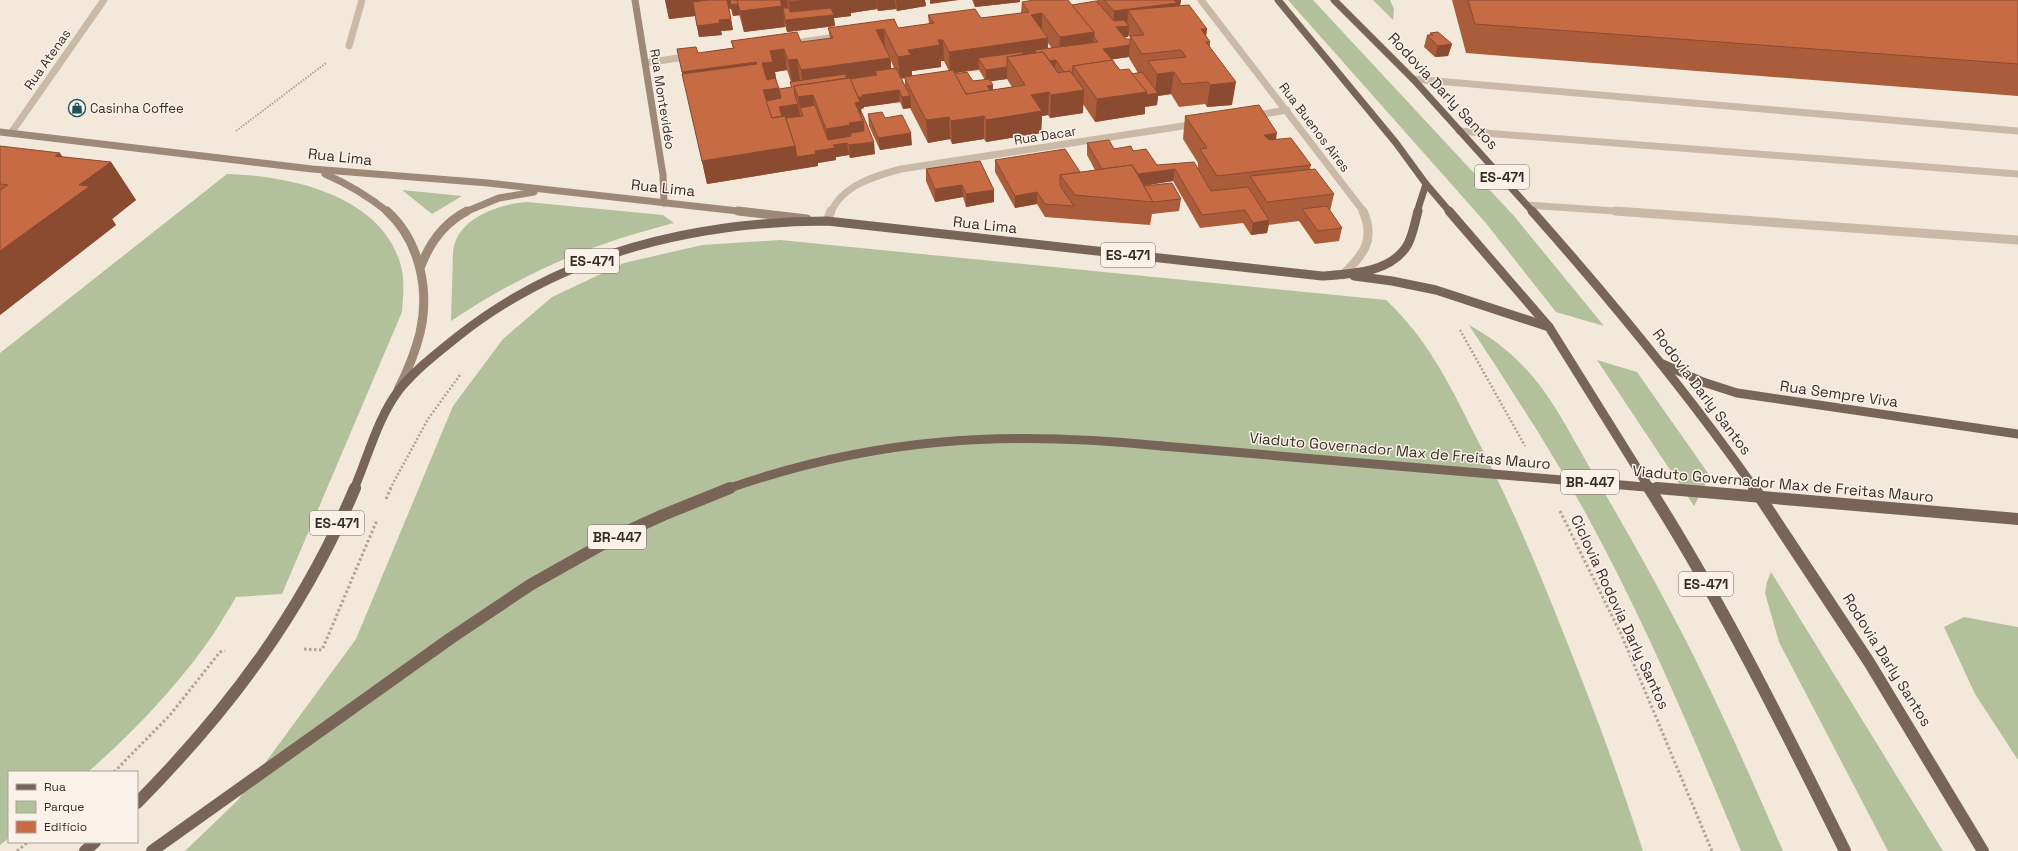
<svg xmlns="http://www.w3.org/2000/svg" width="2018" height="851" font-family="'Space Grotesk',sans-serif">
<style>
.green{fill:#b2c19b}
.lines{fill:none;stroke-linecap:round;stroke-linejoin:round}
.path-far2{stroke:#b6a391;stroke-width:2;stroke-dasharray:1.5 1.5;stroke-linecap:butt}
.path-far1{stroke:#b6a391;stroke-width:2.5;stroke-dasharray:2 2;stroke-linecap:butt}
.path{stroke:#b6a391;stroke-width:3;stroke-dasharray:2.5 2.5;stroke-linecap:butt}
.lane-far1{stroke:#cab9a7;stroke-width:7}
.lane{stroke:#cab9a7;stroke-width:9}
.street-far1{stroke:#cab9a7;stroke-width:7}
.street{stroke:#cab9a7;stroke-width:9}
.secondary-far1{stroke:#9e8878;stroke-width:7}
.secondary{stroke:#9e8878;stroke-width:9}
.primary-far2{stroke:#796558;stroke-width:7}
.primary-far1{stroke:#796558;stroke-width:9}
.primary{stroke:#796558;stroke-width:12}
.primary-bridge-far1{stroke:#796558;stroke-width:9}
.primary-bridge{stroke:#796558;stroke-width:12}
.wall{fill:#ab5c3a;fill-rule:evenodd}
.shaded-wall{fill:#8b4b30}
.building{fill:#c76b44;stroke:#8b4b30}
.labels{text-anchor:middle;stroke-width:3;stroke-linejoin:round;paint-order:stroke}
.far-street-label{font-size:13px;fill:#372d28;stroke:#faf2e8}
.far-poi-label{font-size:13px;fill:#372d28;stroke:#faf2e8;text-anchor:start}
.shield{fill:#faf2e8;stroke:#726862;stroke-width:1}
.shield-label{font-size:14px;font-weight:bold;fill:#372d28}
.street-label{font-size:15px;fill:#372d28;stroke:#faf2e8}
</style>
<rect width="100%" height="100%" fill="#f2e9db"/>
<g class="green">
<polygon points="1288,0 1313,0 1514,216 1604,326 1556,312 1485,222"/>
<polygon points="1373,0 1390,0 1394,9 1393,20"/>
<path d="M227 174C290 176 382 195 401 266 405 281 403 297 402 312L282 594 236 597C226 614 216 631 205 646 171 693 131 734 88 772H9V838L0 845V353Z"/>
<polygon points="402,190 462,196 432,214"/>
<path d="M527 202 663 215 674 223C588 245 525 272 451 321L453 253C455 219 498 204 527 202Z"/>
<path d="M780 240 1386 300C1429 340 1452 389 1478 441 1511 504 1539 571 1565 637 1593 707 1620 779 1643 851H185L238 800 356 639 453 406 503 339 552 297 624 263 702 245Z"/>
<path d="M1469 325C1489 336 1507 349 1523 366 1553 396 1574 442 1596 478 1622 523 1648 568 1672 614 1713 691 1748 771 1783 851H1741C1693 736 1645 621 1585 512 1549 447 1509 386 1469 325Z"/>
<polygon points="1597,360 1637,372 1710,476 1694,506"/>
<polygon points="1771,572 1943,851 1888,851 1779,642 1765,593 1767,582"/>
<polygon points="1964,617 2018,627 2018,760 1975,694 1944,627"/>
</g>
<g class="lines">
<polyline class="path-far2" points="236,131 326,63"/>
<g class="path-far1">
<polyline points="1460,330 1525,446"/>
<polyline points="390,489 428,419 460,375"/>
</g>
<g class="path">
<polyline points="386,499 391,488"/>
<polyline points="1560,511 1622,636 1712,851"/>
<polyline points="304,649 322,650 377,520"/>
<polyline points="114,772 170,715 220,652 225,651"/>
<polyline points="17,851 28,842"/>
</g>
<g class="lane-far1">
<polyline points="1413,79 2018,131"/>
<polyline points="1459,131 2018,174"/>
<polyline points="1527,205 1629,212"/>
</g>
<polyline class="lane" points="1615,211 2018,240"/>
<g class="street-far1">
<polyline points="1201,0 1364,212"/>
<polyline points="788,44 843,36"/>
<polyline points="349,46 362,0"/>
<polyline points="645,63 692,56"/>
<polyline points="1252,116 1287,110"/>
<polyline points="11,133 104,0"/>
<path d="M831 212C843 185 875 176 901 169L1196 124"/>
</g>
<g class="street">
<polyline points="827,221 831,211"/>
<path d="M1343 275C1363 255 1376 240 1363 211"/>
</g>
<g class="secondary-far1">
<polyline points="635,0 663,175 664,203"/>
<polyline points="0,132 312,169 488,183 747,212"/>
<path d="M325 174C348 184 368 196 388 212"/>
<polyline points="465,212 499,198 534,192"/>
</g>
<g class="secondary">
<path d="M387 211C420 241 430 291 420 333 415 353 407 372 398 390"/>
<polyline points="738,211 807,219"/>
<path d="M421 266C430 242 444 223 467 211"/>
</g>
<g class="primary-far2">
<polyline points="1278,0 1396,143 1426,184 1450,212"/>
<polyline points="1334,0 1414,80 1533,212"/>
<polyline points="1417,212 1426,184"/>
</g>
<g class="primary-far1">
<polyline points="1449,211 1549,327 1650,489"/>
<path d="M1532 211C1611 300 1687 392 1755 489"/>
<polyline points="1354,276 1392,281 1436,290 1549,327"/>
<polyline points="1663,364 1703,382 1737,393 2018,434"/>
<path d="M354 489C368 457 377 419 399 390 415 370 437 353 457 337 564 252 693 222 827 221L1322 276C1351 274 1392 273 1408 244 1413 234 1415 222 1418 211"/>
<path d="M727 489C875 437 1007 430 1162 446"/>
</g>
<g class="primary">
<path d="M1649 488C1723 604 1784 728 1845 851"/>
<polyline points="1754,488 1869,662 1983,851"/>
<path d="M137 803C230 709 303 611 355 488"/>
<polyline points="85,851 95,842"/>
<polyline points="152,851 451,638 530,585 617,536 663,515 730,488"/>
</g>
<polyline class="primary-bridge-far1" points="1162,446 1669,489"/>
<polyline class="primary-bridge" points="1657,488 2018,519"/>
</g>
<g class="wall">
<polygon points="665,0 925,0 926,6 897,11 896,9 878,11 877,9 851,13 851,16 834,18 835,26 787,32 785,25 785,27 744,32 739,14 740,15 733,16 731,9 729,9 733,30 721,31 722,35 699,37 695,16 669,19"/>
<polygon points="972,0 1020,0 1020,2 975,7"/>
<path d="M1097 0H1181L1180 5 1207 29 1206 36 1210 42V47L1232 105 1207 107 1205 104 1179 107 1171 94 1158 96 1157 105 1145 107V114L1095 122 1083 104V113L1050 118 1048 115 1042 116 1041 133 986 142 984 139 952 144 950 139 928 143 910 108 903 109 900 102 864 107V108L861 109 862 113 875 154 850 158 849 155 836 157V160L818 163V166L707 184 677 49 698 53 733 48 731 41 801 42 830 38 828 28H898L929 24 928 15 981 18 1021 13 1022 2 1072 5 1096 1ZM1129 35 1130 38V39H1126L1124 37H1128ZM1048 43 1051 47V48H1048ZM1129 57V58L1138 73 1132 74 1120 70 1112 59ZM891 61 894 68 891 69ZM941 61H944L949 71 912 76V71L941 67ZM787 70 791 82H790L791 87 779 89 776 81 775 72ZM979 70 985 80 973 81 955 74V73ZM901 78H905V86ZM1007 79 1012 87 993 90 991 81Z"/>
<polygon points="1452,0 2018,0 2018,96 1466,53"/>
<polygon points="1430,33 1452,44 1448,56 1435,57 1424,47 1427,35 1430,35"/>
<polygon points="868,114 885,118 912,145 880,150 869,126"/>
<polygon points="1185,116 1276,140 1311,165 1310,169 1334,194 1330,211 1342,228 1339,241 1315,244 1299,221 1269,225 1267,233 1251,235 1243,223 1200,228 1173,181 1144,186 1181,199 1179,211 1152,214 1150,225 1045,217 1037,204 1015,208 995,172 995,160 1080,172 1095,170 1087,155 1087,143 1114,149 1133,151 1157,165 1198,168 1198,163 1183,139"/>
<polygon points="0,146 62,157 111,162 136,200 112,219 116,225 0,315"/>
<polygon points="980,161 994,202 966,207 963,197 935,202 926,181 926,169"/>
</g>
<g class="shaded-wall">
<polygon points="665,0 730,0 731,9 695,13 695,16 669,19"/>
<polygon points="779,0 787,0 789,13 783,13 785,27 744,32 740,11"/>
<polygon points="808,0 877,0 877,9 851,13 851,16 834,18 835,26 787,32 785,20 791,20 789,2"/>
<polygon points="877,0 895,0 896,9 878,11"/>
<polygon points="896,0 925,0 926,6 897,11"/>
<polygon points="930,0 959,0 930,4"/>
<polygon points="974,0 1020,0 1020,2 975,7"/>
<polygon points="1166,0 1181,0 1179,12 1128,10 1127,26 1129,26 1128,37 1115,39 1113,33 1114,11"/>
<polygon points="738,4 740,15 733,16 731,5"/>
<polygon points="1042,13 1042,34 1031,15"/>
<polygon points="731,19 733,30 721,31 722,35 699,37 697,26 719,20"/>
<polygon points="884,29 885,50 876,30"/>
<polygon points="1201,29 1207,29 1204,50"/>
<polygon points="1094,32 1093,54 1059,59 1060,37"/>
<polygon points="1048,38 1047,60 1035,50 1034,61 1007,57 978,58 979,69 950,74 949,52"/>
<polygon points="938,40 943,40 944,61 941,61 941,67 912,71 912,77 900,79 898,57 908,50"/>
<polygon points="1452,44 1448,56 1435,57 1438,46"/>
<polygon points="1130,45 1129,57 1102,61 1103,49"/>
<polygon points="784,49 787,70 775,72 777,83 766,85 762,63 770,51"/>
<polygon points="890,58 892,80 877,75 875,71 877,82 804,92 801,70"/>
<polygon points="797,59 800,81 792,82 788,60"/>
<polygon points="1056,60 1055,71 1043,62"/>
<polygon points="756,62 760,84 687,94 682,72"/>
<polygon points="1007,67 1007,79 986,82 986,70"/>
<polygon points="1174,72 1171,94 1158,96 1157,105 1145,107 1145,114 1095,122 1097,99 1147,92 1155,94 1157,74"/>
<polygon points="1236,82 1232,105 1207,107 1210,85"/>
<polygon points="993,85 993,97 987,86"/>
<polygon points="779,88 782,107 798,104 800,116 781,119 768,113 763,90"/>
<polygon points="899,90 900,102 864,107 864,108 861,109 862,121 863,121 874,142 875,154 850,158 849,145 847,143 849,155 836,157 836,160 818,163 818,166 707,184 702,161 795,146 815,151 829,149 826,129 849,123 856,114 855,98 862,95"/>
<polygon points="1084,90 1083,113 1050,118 1051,95"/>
<polygon points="1049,92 1048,115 1042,116 1041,133 986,142 986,120 1031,95"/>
<polygon points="813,95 816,117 800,108 798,97"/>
<polygon points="910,96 911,108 903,109 902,97"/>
<polygon points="984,116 984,139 952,144 951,121"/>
<polygon points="949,117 950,139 928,143 926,120"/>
<polygon points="911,133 912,145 880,150 878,138"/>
<polygon points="1277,133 1273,156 1264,135"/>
<polygon points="60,153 81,184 111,162 136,200 112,219 116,225 0,315 0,251 55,156"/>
<polygon points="1175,169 1173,181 1107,191 1108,179"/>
<polygon points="962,185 963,197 935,202 935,189"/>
<polygon points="994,190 994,202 966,207 966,194"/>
<polygon points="1037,192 1037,204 1015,208 1015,196"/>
<polygon points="1269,220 1267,233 1251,235 1253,223"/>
</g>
<g class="building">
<polygon points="708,0 727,0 731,19 719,20 720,23 697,26 693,2"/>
<polygon points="730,0 737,0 738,4 731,5"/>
<polygon points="737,0 780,0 782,6 740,11"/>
<polygon points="788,0 808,0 789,2"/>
<polygon points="1034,0 1068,0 1094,32 1060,37 1042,13 1031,15 1048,38 949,52 943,40 938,40 940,45 908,50 911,55 898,57 884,29 876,30 890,58 801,70 797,59 788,60 784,49 770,51 773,62 762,63 767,80 775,78 779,88 763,90 772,118 785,116 795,146 702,161 682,74 757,64 756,62 682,72 677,49 696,47 698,53 734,48 731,41 797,32 801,42 833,38 828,28 894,19 898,28 934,23 928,15 975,9 981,18 1029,12 1022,2"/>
<polygon points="1104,0 1174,0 1177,3 1114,11"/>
<polygon points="1468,0 2018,0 2018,64 1475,24"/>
<polygon points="1096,1 1114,21 1124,20 1129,26 1116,27 1126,39 1130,39 1130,45 1103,49 1114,62 1113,62 1112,60 1073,66 1072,74 1070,71 1064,72 1056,60 1050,61 1043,52 1036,53 1035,50 1098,42 1094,37 1094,32 1072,5"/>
<polygon points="1189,5 1207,29 1201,29 1210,42 1206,42 1236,82 1210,85 1208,82 1182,84 1174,72 1157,74 1148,61 1186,57 1181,50 1142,54 1130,36 1144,35 1128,10"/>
<polygon points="783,8 789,8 790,12 831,8 834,15 785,20"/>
<polygon points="1438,32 1452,44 1438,46 1427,35 1433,35 1430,33"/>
<polygon points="1022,52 1023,54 1007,57 1007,67 986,70 978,58"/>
<polygon points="1043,52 1058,73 1070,71 1084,90 1051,95 1049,92 1031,95 1042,111 986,120 984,116 951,121 949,117 926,120 904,77 953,70 966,94 1025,85 1007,57"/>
<polygon points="1112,60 1120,70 1129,69 1147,92 1097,99 1073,66"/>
<polygon points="896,68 910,96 902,97 899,90 862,95 863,97 858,97 850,79 877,75 875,71"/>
<polygon points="967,72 973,81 989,79 993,85 987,86 990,90 966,94 955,74"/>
<polygon points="1142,72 1158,93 1146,95 1147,92 1132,74"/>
<polygon points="845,74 847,78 794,86 795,96 798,104 779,107 782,116 772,118 766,101 781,98 779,89 792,87 790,82"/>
<polygon points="850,78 860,102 855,103 863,121 849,123 850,125 826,129 813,95 798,97 794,86"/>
<polygon points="815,105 828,140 851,136 851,133 864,131 863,121 860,113 862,113 874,142 849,145 847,143 833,145 835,148 815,151 816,154 797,157 795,146 786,118 803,116 800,108"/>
<polygon points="1259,105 1277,133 1264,135 1269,140 1291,138 1311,165 1217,176 1200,149 1207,148 1185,116"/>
<polygon points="882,112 885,118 902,115 911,133 878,138 868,114"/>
<polygon points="1109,140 1114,149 1131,146 1133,151 1146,149 1157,165 1194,162 1211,191 1248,187 1269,220 1253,223 1245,210 1202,215 1175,169 1138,174 1132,165 1102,169 1087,143"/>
<polygon points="0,146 60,153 55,156 111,162 79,185 90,186 0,251 0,190 8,185 0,184"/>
<polygon points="1065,149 1080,172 1060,175 1060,186 1074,206 1045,204 1037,192 1015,196 995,160"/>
<polygon points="980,161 994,190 966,194 962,185 935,189 926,169"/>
<polygon points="1132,165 1153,202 1075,195 1060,175"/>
<polygon points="1315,169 1334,194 1267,202 1250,176"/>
<polygon points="1172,183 1181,199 1153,202 1144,186"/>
<polygon points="1327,206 1342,228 1318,231 1302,209"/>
</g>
<defs>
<g id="shop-ring" transform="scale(0.9)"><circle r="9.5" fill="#faf2e8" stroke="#1d5159" stroke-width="1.5"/><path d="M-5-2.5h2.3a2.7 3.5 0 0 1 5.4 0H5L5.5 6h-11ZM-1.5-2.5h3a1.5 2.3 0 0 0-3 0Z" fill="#1d5159"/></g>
</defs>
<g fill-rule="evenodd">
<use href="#shop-ring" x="77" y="108"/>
</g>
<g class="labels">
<g class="far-street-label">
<text transform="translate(47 59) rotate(-55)" y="5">Rua Atenas</text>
<text transform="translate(663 99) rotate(81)" y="5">Rua Montevidéo</text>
<text transform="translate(1315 127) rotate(53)" y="5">Rua Buenos Aires</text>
<text transform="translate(1045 135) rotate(-9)" y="5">Rua Dacar</text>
</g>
<g class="far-poi-label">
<text x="90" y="113">Casinha Coffee</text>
</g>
<g class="shield">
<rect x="1475" y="165" width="54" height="24" rx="3"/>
<rect x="1101" y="243" width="54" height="24" rx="3"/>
<rect x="565" y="249" width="54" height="24" rx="3"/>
<rect x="1561" y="470" width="58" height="24" rx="3"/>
<rect x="310" y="511" width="54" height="24" rx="3"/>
<rect x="588" y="525" width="58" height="24" rx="3"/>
<rect x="1679" y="572" width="54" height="24" rx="3"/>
</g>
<g class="shield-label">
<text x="1502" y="182">ES-471</text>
<text x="1128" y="260">ES-471</text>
<text x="592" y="266">ES-471</text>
<text x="1590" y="487">BR-447</text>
<text x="337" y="528">ES-471</text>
<text x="617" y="542">BR-447</text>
<text x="1706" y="589">ES-471</text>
</g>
<g class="street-label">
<text transform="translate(1443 91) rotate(47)" y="5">Rodovia Darly Santos</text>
<text transform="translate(340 157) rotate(6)" y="5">Rua Lima</text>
<text transform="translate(663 188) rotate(6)" y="5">Rua Lima</text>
<text transform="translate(985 225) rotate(6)" y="5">Rua Lima</text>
<text transform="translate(1702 392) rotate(53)" y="5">Rodovia Darly Santos</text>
<text transform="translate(1839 394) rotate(8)" y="5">Rua Sempre Viva</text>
<text transform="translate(1400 451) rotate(5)" y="5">Viaduto Governador Max de Freitas Mauro</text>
<text transform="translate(1783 484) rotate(5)" y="5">Viaduto Governador Max de Freitas Mauro</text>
<text transform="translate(1620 612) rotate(65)" y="5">Ciclovia Rodovia Darly Santos</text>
<text transform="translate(1887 660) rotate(58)" y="5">Rodovia Darly Santos</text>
</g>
</g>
<rect x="8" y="771" width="130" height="72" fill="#faf2e8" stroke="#aca39b"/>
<rect x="16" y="784" width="20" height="6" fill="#796558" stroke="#aca39b"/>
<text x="44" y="791" font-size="12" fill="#372d28">Rua</text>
<rect x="16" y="801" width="20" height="12" fill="#b2c19b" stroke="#aca39b"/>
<text x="44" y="811" font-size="12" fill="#372d28">Parque</text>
<rect x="16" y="821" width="20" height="12" fill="#c76b44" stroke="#aca39b"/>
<text x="44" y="831" font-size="12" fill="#372d28">Edifício</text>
</svg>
